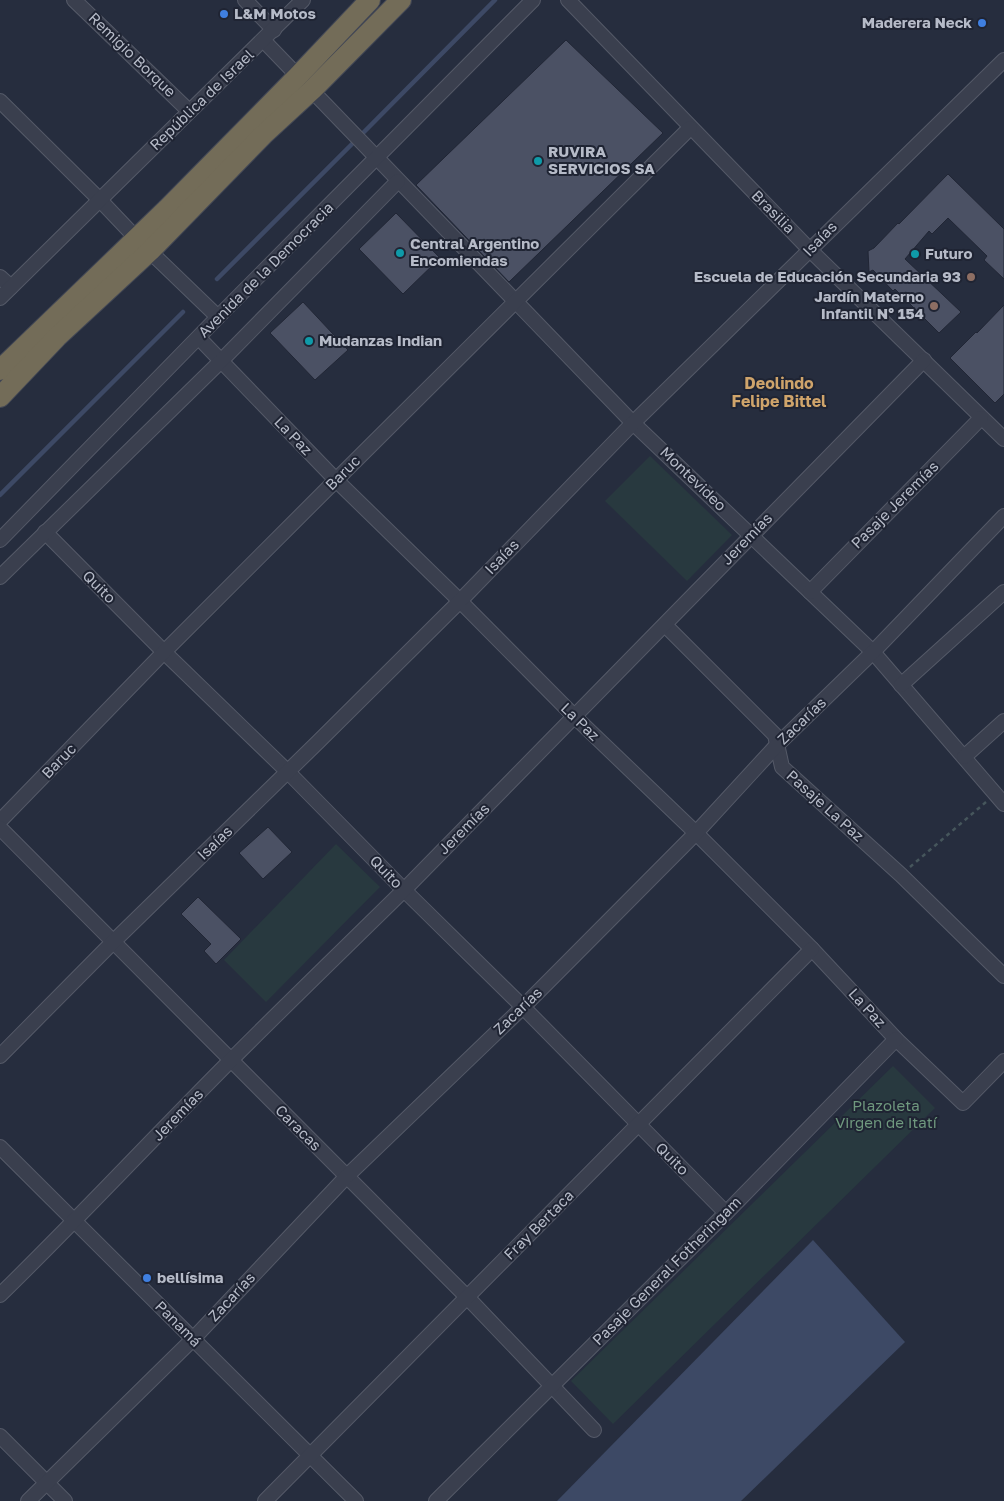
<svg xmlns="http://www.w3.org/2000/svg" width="1004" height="1501" font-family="'Golos Text',sans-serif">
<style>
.green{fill:#28393f}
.water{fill:#3d4965}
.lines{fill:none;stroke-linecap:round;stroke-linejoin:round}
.stream{stroke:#3d4965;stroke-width:4.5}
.building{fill:#4b5164;stroke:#212635}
.minor-casing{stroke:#555a68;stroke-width:16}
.highway-casing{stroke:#424755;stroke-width:22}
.path{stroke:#46565c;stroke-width:2.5;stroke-dasharray:4 4;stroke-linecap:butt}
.minor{stroke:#3a3f4e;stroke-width:14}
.highway{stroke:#736c58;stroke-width:20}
.shop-dot{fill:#3f7fe0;stroke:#1f2433;stroke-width:2}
.culture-dot{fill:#0f9aa8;stroke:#1f2433;stroke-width:2}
.education-dot{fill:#8d6e63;stroke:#1f2433;stroke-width:2}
.labels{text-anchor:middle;stroke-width:4;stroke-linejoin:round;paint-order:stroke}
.poi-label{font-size:15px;font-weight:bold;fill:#b6bbc8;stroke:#1f2433;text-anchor:start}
.street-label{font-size:15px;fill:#b6bbc8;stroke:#1f2433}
.park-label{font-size:15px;fill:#6f987e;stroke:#1f2433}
.neighbourhood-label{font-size:16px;font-weight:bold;fill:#cfa46b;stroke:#1f2433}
</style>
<rect width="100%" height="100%" fill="#262d3e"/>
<g class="green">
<polygon points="650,456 732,535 687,581 605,501"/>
<polygon points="336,844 380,887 266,1002 224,960"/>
<polygon points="893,1066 935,1108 613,1424 571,1381"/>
</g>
<polygon class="water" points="813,1240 905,1342 741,1501 557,1501"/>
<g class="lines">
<g class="stream">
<polyline points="364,132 495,0"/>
<polyline points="217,279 352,144"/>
<polyline points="0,495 183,312"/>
</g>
</g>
<g class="building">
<polygon points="566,40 663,133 509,282 416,185"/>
<polygon points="948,174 1004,229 1004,279 984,260 987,256 948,218 932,234 929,231 905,259 961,312 939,333 895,289 893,291 873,270 869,272 868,251 874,248 898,223 899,224"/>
<polygon points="396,213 440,258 403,294 359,249"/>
<polygon points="303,302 348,350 315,380 270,333"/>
<polygon points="1004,305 1004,394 995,403 950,358 976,332 977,333"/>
<polygon points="268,827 292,852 263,879 239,853"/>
<polygon points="198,897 241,939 216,964 204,951 211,944 181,914"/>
</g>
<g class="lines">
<g class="minor-casing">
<g id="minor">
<polyline points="74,0 189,111"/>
<polyline points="245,0 274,30"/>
<polyline points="568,0 810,250 1004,439"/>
<polyline points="263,40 633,423 873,652 1004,804"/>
<polyline points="0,101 100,200 137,239 218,317"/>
<polyline points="0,277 11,287"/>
<polyline points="0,298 303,0"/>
<polyline points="199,338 336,480 460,601 574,716 696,833 812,949 896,1039 963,1103 1004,1061"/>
<polyline points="45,532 164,652 288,772 404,890 523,1007 726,1213"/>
<polyline points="0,540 218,317 533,0"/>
<polyline points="0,577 221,361 398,181"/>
<polyline points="810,592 981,418"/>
<polyline points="665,625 775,735 782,767 901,875 1004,976"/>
<polyline points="901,685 1004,592"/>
<polyline points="964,757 1004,721"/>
<polyline points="0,821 164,652 336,480 690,128"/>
<polyline points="0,828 467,1297 594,1430"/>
<polyline points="0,1056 113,942 318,742 460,601 633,423 1004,60"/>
<polyline points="0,1147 356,1501"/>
<path d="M0 1295C79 1218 154 1137 232 1059 289 1002 348 945 406 888 579 713 750 535 924 360"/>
<polyline points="0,1436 65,1501"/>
<polyline points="28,1501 193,1339 347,1176 523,1007 696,833 776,746 873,652 1004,516"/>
<polyline points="265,1501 812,949"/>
<polyline points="436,1501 726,1213 896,1039"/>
</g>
</g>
<g class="highway-casing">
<g id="highway">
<polyline points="0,370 167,209 298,76 370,0"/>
<polyline points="0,397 57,337 150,251 263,135 312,90 401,0"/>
</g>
</g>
<polyline class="path" points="910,867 986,802"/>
<use href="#minor" class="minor"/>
<use href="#highway" class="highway"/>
</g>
<g class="shop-dot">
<circle cx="224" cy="14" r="5"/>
<circle cx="982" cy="23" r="5"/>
<circle cx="147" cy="1278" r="5"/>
</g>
<g class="culture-dot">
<circle cx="538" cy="161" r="5"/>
<circle cx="400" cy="253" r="5"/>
<circle cx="915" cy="254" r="5"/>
<circle cx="309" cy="341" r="5"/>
</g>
<g class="education-dot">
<circle cx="971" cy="277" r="5"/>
<circle cx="934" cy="306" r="5"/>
</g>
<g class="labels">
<g class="poi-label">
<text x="234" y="19">L&amp;M Motos</text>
<text x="972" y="28" text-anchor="end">Maderera Neck</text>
<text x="548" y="157">RUVIRA<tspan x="548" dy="17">SERVICIOS SA</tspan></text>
<text x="410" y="249">Central Argentino<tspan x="410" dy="17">Encomiendas</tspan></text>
<text x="925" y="259">Futuro</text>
<text x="961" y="282" text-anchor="end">Escuela de Educación Secundaria 93</text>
<text x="924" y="302" text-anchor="end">Jardín Materno<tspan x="924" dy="17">Infantil N° 154</tspan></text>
<text x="319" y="346">Mudanzas Indian</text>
<text x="157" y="1283">bellísima</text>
</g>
<g class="street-label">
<text transform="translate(132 55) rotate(44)" y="5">Remigio Borque</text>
<text transform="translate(202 100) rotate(-44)" y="5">República de Israel</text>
<text transform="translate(773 212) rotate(45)" y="5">Brasilia</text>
<text transform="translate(820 239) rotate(-46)" y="5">Isaías</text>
<text transform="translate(266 270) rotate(-45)" y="5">Avenida de la Democracia</text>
<text transform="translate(293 436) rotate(46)" y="5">La Paz</text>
<text transform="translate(343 473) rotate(-45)" y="5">Baruc</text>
<text transform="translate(693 479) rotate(44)" y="5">Montevideo</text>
<text transform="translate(895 505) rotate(-45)" y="5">Pasaje Jeremías</text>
<text transform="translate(747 539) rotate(-46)" y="5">Jeremías</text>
<text transform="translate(502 557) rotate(-46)" y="5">Isaías</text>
<text transform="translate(99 587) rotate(45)" y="5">Quito</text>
<text transform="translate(802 721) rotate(-44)" y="5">Zacarías</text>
<text transform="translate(580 722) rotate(44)" y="5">La Paz</text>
<text transform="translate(59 761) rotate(-46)" y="5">Baruc</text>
<text transform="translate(825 806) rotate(42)" y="5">Pasaje La Paz</text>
<text transform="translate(464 829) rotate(-45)" y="5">Jeremías</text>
<text transform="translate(215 843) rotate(-44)" y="5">Isaías</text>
<text transform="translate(386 872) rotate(46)" y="5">Quito</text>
<text transform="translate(867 1008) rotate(47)" y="5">La Paz</text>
<text transform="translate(518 1011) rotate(-44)" y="5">Zacarías</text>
<text transform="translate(178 1115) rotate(-46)" y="5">Jeremías</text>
<text transform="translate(298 1128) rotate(45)" y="5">Caracas</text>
<text transform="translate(672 1159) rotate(45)" y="5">Quito</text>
<text transform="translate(539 1225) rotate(-45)" y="5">Fray Bertaca</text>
<text transform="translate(667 1271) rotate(-45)" y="5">Pasaje General Fotheringam</text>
<text transform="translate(232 1297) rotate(-47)" y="5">Zacarías</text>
<text transform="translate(178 1324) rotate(45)" y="5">Panamá</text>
</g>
<g class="park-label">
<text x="886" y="1111">Plazoleta<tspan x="886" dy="17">Virgen de Itatí</tspan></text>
</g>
<g class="neighbourhood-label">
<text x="779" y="389">Deolindo<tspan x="779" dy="18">Felipe Bittel</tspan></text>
</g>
</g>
</svg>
